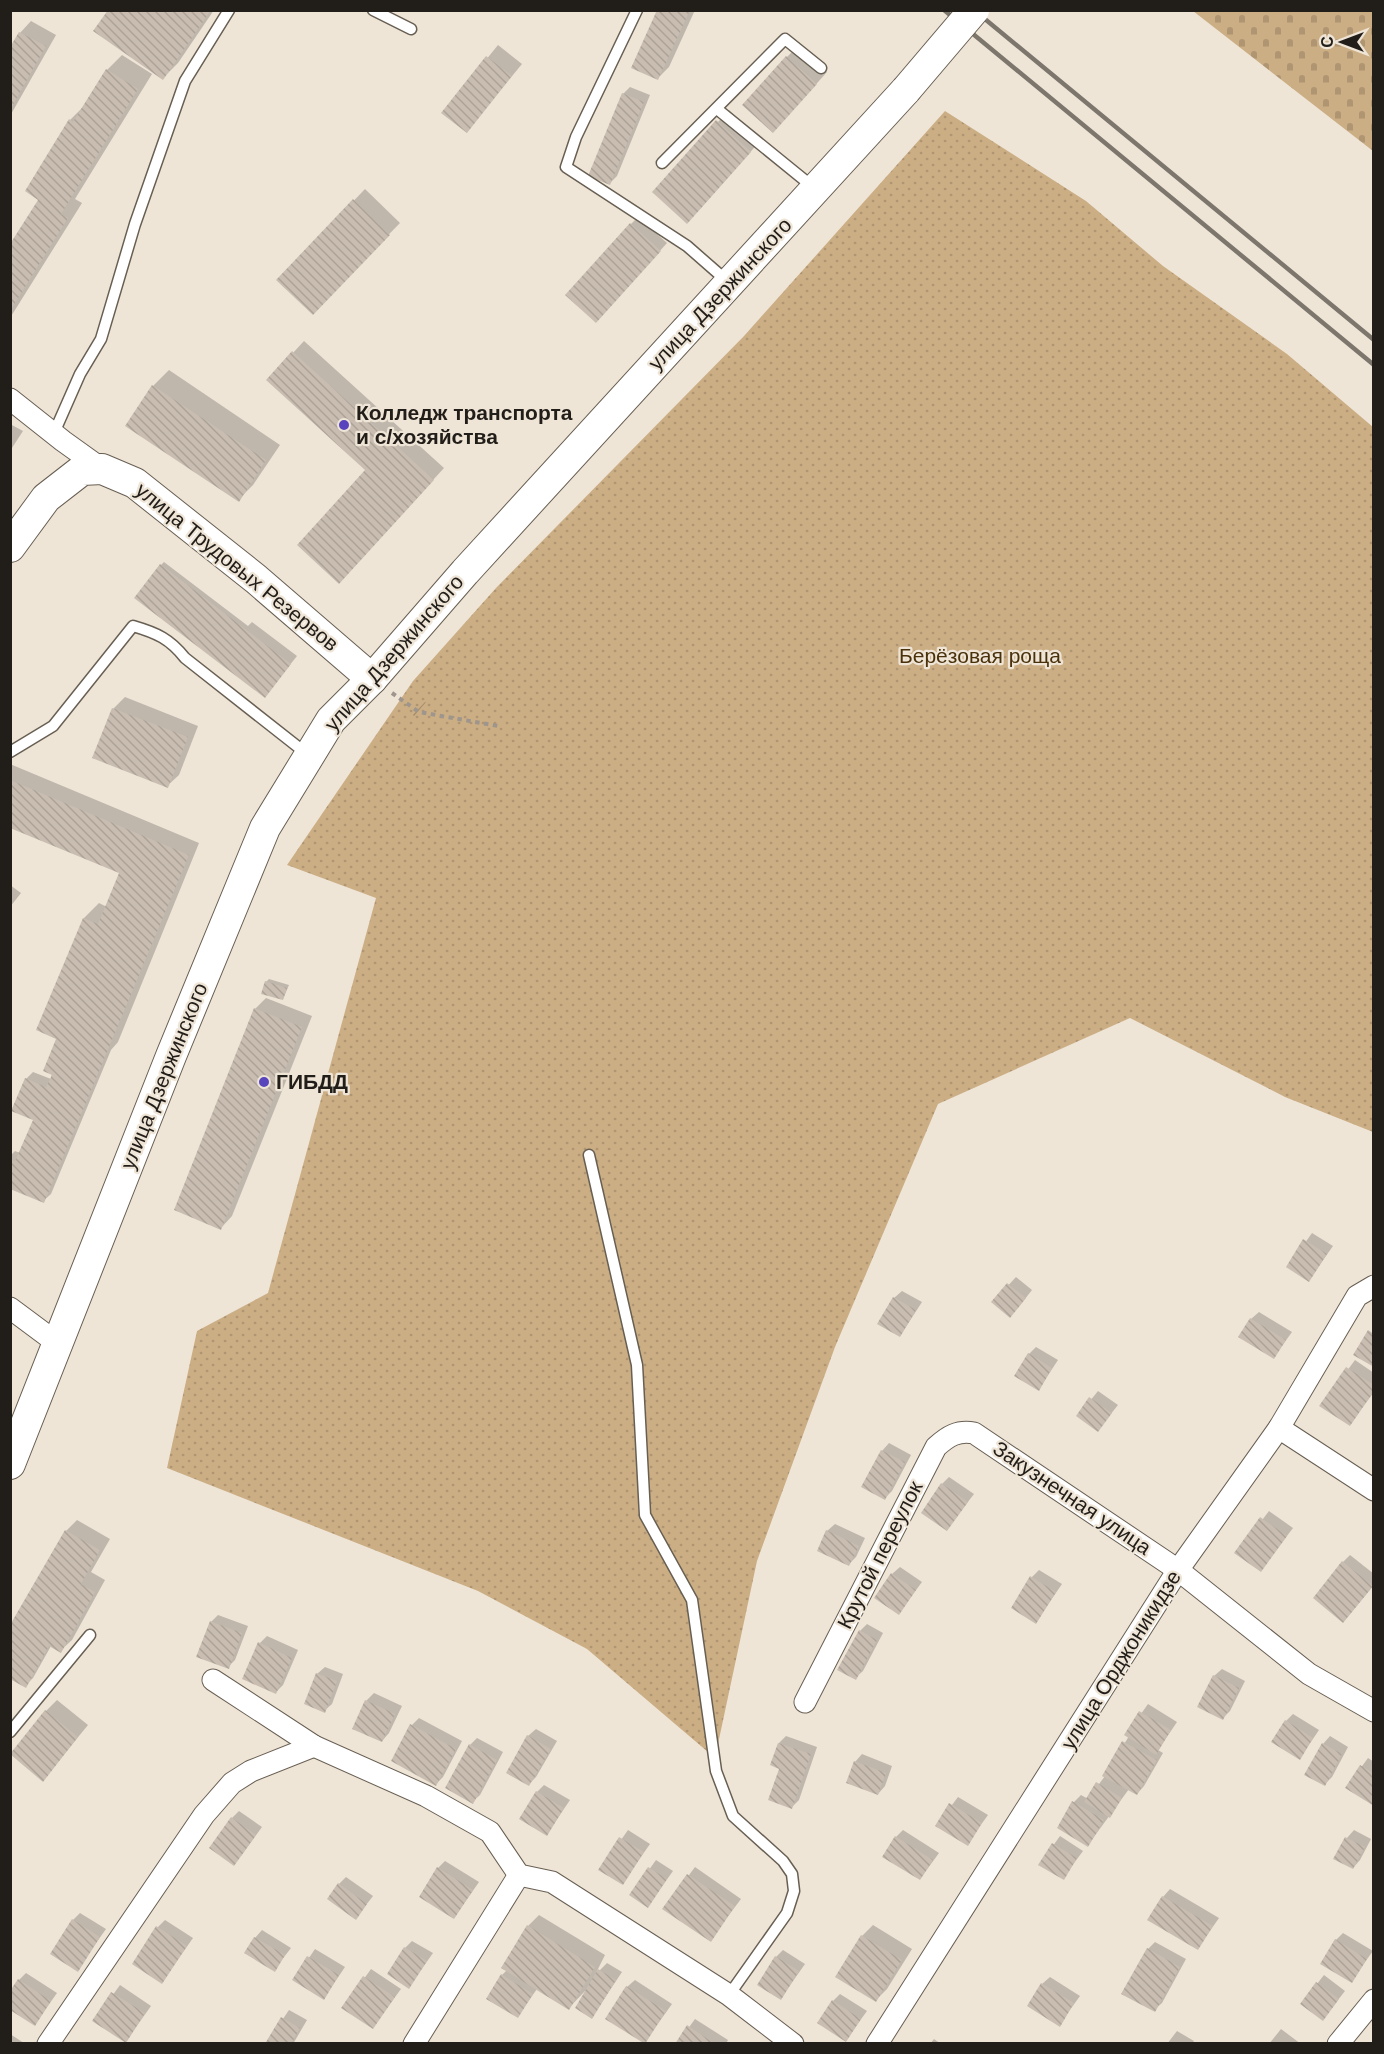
<svg xmlns="http://www.w3.org/2000/svg" width="1384" height="2054" font-family="Arial,sans-serif">
<style>
.cemetery{fill:url(#cemetery-stones)}
.park{fill:url(#park-dots)}
.shadow{fill:#0003}
.building{fill:url(#building-back-hatch)}
.lines{fill:none;stroke-linecap:round;stroke-linejoin:round}
.service-casing{stroke:#685f53;stroke-width:13}
.minor-casing{stroke:#685f53;stroke-width:23}
.secondary-casing{stroke:#685f53;stroke-width:32}
.path{stroke:#9e968c;stroke-width:4;stroke-dasharray:4.5 4.5;stroke-linecap:butt}
.service{stroke:#fff;stroke-width:10}
.minor{stroke:#fff;stroke-width:21}
.secondary{stroke:#fff;stroke-width:30}
.rail{stroke:#7c766d;stroke-width:4.5}
.secondary-bridge-casing{stroke:#685f53;stroke-width:32;stroke-linecap:butt}
.secondary-bridge{stroke:#fff;stroke-width:30}
.poi-dot{fill:#5845bd;stroke:#efe5d7;stroke-width:2}
.labels{text-anchor:middle;stroke-width:4.5;stroke-linejoin:round;paint-order:stroke}
.street-label{font-size:21px;fill:#211d18;stroke:#efe5d7}
.poi-label{font-size:21px;font-weight:bold;fill:#211d18;stroke:#efe5d7;text-anchor:start}
.park-label{font-size:21px;fill:#49310a;stroke:#efe5d7}
</style>
<defs>
<pattern id="cemetery-stones" width="16" height="16" patternUnits="userSpaceOnUse" patternTransform="scale(1.5)"><rect width="16" height="16" fill="#ccae85"/><path d="M2 7V4a2 2 0 0 1 4 0v3zM10 15v-3a2 2 0 0 1 4 0v3z" fill="#af9572"/></pattern>
<pattern id="park-dots" width="8" height="8" patternUnits="userSpaceOnUse" patternTransform="scale(1.5)"><rect width="8" height="8" fill="#ccae85"/><path d="M2 2h.1M6 6h.1" fill="none" stroke="#af9572" stroke-width="1.8" stroke-linecap="round"/></pattern>
<pattern id="building-back-hatch" width="6" height="6" patternUnits="userSpaceOnUse" patternTransform="scale(1.5)"><rect width="6" height="6" fill="#c8bdb0"/><path d="M-1 5l2 2M0 0l6 6M5-1l2 2" fill="none" stroke="#aca297"/></pattern>
</defs>
<rect width="100%" height="100%" fill="#efe5d7"/>
<polygon class="cemetery" points="1193,11 1373,11 1373,151"/>
<polygon class="park" points="945,111 1086,201 1163,266 1287,354 1373,427 1373,1132 1285,1097 1130,1018 938,1104 835,1347 757,1561 715,1758 587,1649 478,1591 167,1468 197,1331 268,1293 376,898 287,865 413,681 496,588 744,336"/>
<g class="shadow">
<polygon points="109,10 214,10 178,63 163,78"/>
<polygon points="659,10 695,10 669,67 658,78"/>
<polygon points="31,21 56,35 10,116 10,50 20,33"/>
<polygon points="498,45 522,64 467,131 443,113"/>
<polygon points="798,46 827,72 784,120 787,57"/>
<polygon points="122,55 152,74 75,199 82,203 10,318 10,247 40,199 27,191 70,120 85,105 107,70"/>
<polygon points="630,87 650,95 617,176 610,183 623,94"/>
<polygon points="729,110 761,140 698,211 654,192"/>
<polygon points="365,189 400,223 312,313 278,280"/>
<polygon points="638,217 667,243 603,314 631,224"/>
<polygon points="304,341 444,468 350,571 367,470 268,380"/>
<polygon points="169,370 280,445 253,485 238,500 127,426 154,385"/>
<polygon points="10,424 23,431 10,451"/>
<polygon points="164,562 248,626 252,622 297,656 265,696 161,565"/>
<polygon points="125,697 198,726 179,775 167,786 94,758 114,708"/>
<polygon points="425,702 426,702 414,716 413,715"/>
<polygon points="10,764 199,843 118,1042 111,1050 51,1194 43,1201 10,1188 10,1156 15,1151 20,1153 35,1120 26,1079 33,1072 51,1079 58,1038 38,1030 84,918 99,903 107,907 121,873 10,826"/>
<polygon points="10,885 21,893 10,907"/>
<polygon points="269,979 289,985 283,999 266,982"/>
<polygon points="266,998 312,1016 232,1216 221,1228 255,1009"/>
<polygon points="1312,1233 1333,1246 1309,1280 1288,1267"/>
<polygon points="1016,1277 1032,1290 1017,1309 993,1302"/>
<polygon points="902,1291 922,1302 900,1336 894,1298"/>
<polygon points="1259,1312 1292,1332 1274,1357 1251,1319"/>
<polygon points="1036,1347 1058,1360 1039,1389 1029,1354"/>
<polygon points="1355,1360 1374,1373 1374,1392 1350,1424 1322,1405"/>
<polygon points="1098,1391 1118,1405 1098,1430 1078,1416"/>
<polygon points="889,1443 911,1455 892,1491 885,1498 882,1451"/>
<polygon points="949,1477 974,1494 947,1529 942,1484"/>
<polygon points="1269,1511 1293,1528 1261,1570 1237,1553"/>
<polygon points="77,1520 110,1539 91,1572 105,1580 72,1640 60,1651 51,1646 33,1678 25,1686 66,1531"/>
<polygon points="835,1524 865,1538 856,1557 848,1565 827,1531"/>
<polygon points="1350,1555 1374,1574 1374,1585 1350,1614 1343,1562"/>
<polygon points="900,1567 922,1582 899,1613 892,1574"/>
<polygon points="1039,1570 1062,1584 1036,1622 1032,1577"/>
<polygon points="218,1615 248,1626 235,1660 228,1667 211,1622"/>
<polygon points="867,1624 883,1633 863,1671 855,1678 860,1631"/>
<polygon points="267,1636 298,1650 283,1685 276,1692 260,1643"/>
<polygon points="325,1667 343,1674 332,1704 324,1711 317,1674"/>
<polygon points="1222,1669 1245,1681 1230,1711 1223,1718 1214,1676"/>
<polygon points="374,1693 402,1706 389,1733 382,1741 366,1701"/>
<polygon points="57,1700 88,1725 43,1780 46,1711"/>
<polygon points="1148,1704 1177,1722 1158,1750 1163,1753 1144,1786 1137,1794 1129,1789 1088,1845 1059,1828 1074,1802 1081,1795 1088,1799 1105,1776 1129,1736 1126,1735"/>
<polygon points="1293,1714 1319,1730 1300,1758 1286,1721"/>
<polygon points="419,1718 462,1741 443,1777 436,1784 412,1725"/>
<polygon points="536,1729 557,1741 536,1777 529,1784 528,1736"/>
<polygon points="786,1736 817,1747 799,1800 792,1807 781,1768 779,1743"/>
<polygon points="1330,1736 1348,1747 1332,1777 1324,1785 1323,1744"/>
<polygon points="477,1738 503,1752 480,1795 472,1802 470,1745"/>
<polygon points="862,1754 892,1766 885,1786 878,1794 855,1762"/>
<polygon points="1368,1758 1374,1762 1374,1804 1347,1787"/>
<polygon points="544,1785 570,1800 547,1834 537,1792"/>
<polygon points="958,1797 988,1815 967,1844 937,1825"/>
<polygon points="239,1811 262,1827 241,1856 232,1818"/>
<polygon points="628,1830 650,1844 622,1884 600,1870"/>
<polygon points="903,1830 939,1853 920,1879 896,1837"/>
<polygon points="1354,1830 1371,1839 1360,1860 1353,1868 1336,1859 1347,1838"/>
<polygon points="1060,1836 1083,1851 1063,1878 1040,1864"/>
<polygon points="656,1860 673,1871 648,1906 631,1895"/>
<polygon points="445,1861 479,1882 454,1918 438,1868"/>
<polygon points="695,1867 741,1899 710,1940 664,1909"/>
<polygon points="346,1877 373,1896 356,1918 339,1884"/>
<polygon points="1170,1889 1219,1918 1198,1948 1163,1897"/>
<polygon points="80,1913 106,1929 77,1970 73,1920"/>
<polygon points="539,1915 605,1955 595,1975 607,1963 622,1972 592,2017 585,1991 569,2008 537,1989 518,2016 502,1975 507,1970 528,1926"/>
<polygon points="165,1920 193,1938 162,1982 158,1927"/>
<polygon points="873,1925 912,1949 887,1989 876,2000 862,1936"/>
<polygon points="262,1930 291,1948 274,1970 255,1938"/>
<polygon points="1343,1933 1373,1951 1351,1981 1336,1940"/>
<polygon points="412,1941 433,1953 409,1987 405,1948"/>
<polygon points="1155,1942 1186,1959 1162,2003 1154,2010 1148,1949"/>
<polygon points="315,1949 345,1967 324,1998 294,1980"/>
<polygon points="783,1950 805,1964 781,1998 776,1957"/>
<polygon points="371,1969 401,1989 373,2027 343,2008"/>
<polygon points="26,1973 57,1993 35,2024 19,1980"/>
<polygon points="1324,1975 1345,1991 1323,2019 1302,2003"/>
<polygon points="1050,1977 1080,1996 1059,2025 1042,1984"/>
<polygon points="635,1980 672,2004 644,2043 627,1987"/>
<polygon points="120,1985 151,2006 126,2041 94,2021"/>
<polygon points="840,1994 867,2011 846,2040 833,2001"/>
<polygon points="289,2010 307,2020 293,2044 268,2041"/>
<polygon points="695,2019 728,2040 726,2044 677,2044"/>
<polygon points="1281,2029 1301,2044 1269,2044"/>
<polygon points="1177,2031 1194,2041 1192,2044 1167,2044"/>
<polygon points="10,2034 24,2043 23,2044 10,2044"/>
<polygon points="934,2039 941,2044 930,2044"/>
</g>
<g class="building">
<polygon points="108,10 211,10 163,80 93,31"/>
<polygon points="657,10 690,10 658,80 631,68"/>
<polygon points="19,32 46,46 10,110 10,47"/>
<polygon points="486,56 512,76 467,133 441,113"/>
<polygon points="786,56 817,84 773,133 742,105"/>
<polygon points="106,69 138,89 61,214 68,218 10,311 10,244 38,200 25,191 69,119 73,122"/>
<polygon points="622,93 644,102 610,185 588,176"/>
<polygon points="716,120 751,152 687,224 652,192"/>
<polygon points="353,199 390,235 313,315 276,280"/>
<polygon points="630,223 661,251 596,323 565,295"/>
<polygon points="292,351 434,480 339,584 297,545 365,470 266,380"/>
<polygon points="152,385 266,460 239,502 125,426"/>
<polygon points="160,564 291,664 265,698 134,598"/>
<polygon points="112,708 188,737 168,788 92,758"/>
<polygon points="10,780 189,855 44,1203 10,1189 10,1159 15,1161 33,1120 11,1111 25,1078 46,1087 52,1075 43,1071 56,1039 36,1030 83,918 98,924 119,873 10,828"/>
<polygon points="265,981 287,988 283,1000 261,994"/>
<polygon points="254,1008 302,1027 221,1230 174,1210"/>
<polygon points="1303,1239 1327,1254 1309,1282 1286,1267"/>
<polygon points="1007,1283 1026,1298 1010,1318 991,1302"/>
<polygon points="893,1297 916,1310 900,1337 877,1324"/>
<polygon points="1250,1318 1286,1340 1274,1359 1238,1337"/>
<polygon points="1368,1330 1374,1334 1374,1367 1353,1355"/>
<polygon points="1028,1353 1052,1368 1039,1391 1014,1376"/>
<polygon points="1346,1367 1374,1385 1374,1391 1350,1426 1319,1406"/>
<polygon points="1089,1397 1112,1413 1098,1432 1076,1416"/>
<polygon points="881,1450 905,1462 885,1500 861,1487"/>
<polygon points="941,1483 968,1502 947,1531 921,1513"/>
<polygon points="1260,1517 1287,1536 1261,1572 1234,1553"/>
<polygon points="65,1530 100,1550 81,1584 95,1592 61,1653 49,1646 26,1688 10,1679 10,1625"/>
<polygon points="826,1530 859,1546 849,1566 817,1551"/>
<polygon points="1342,1561 1373,1586 1343,1623 1313,1598"/>
<polygon points="891,1573 916,1590 899,1615 874,1598"/>
<polygon points="1030,1576 1056,1592 1036,1624 1011,1608"/>
<polygon points="210,1621 242,1633 229,1669 196,1657"/>
<polygon points="859,1630 877,1640 856,1680 837,1670"/>
<polygon points="258,1642 292,1658 276,1694 242,1679"/>
<polygon points="316,1673 337,1681 325,1713 304,1704"/>
<polygon points="1213,1675 1239,1688 1223,1720 1197,1707"/>
<polygon points="365,1700 395,1714 382,1742 352,1729"/>
<polygon points="45,1710 78,1737 43,1782 10,1754"/>
<polygon points="1139,1711 1171,1730 1156,1755 1124,1735"/>
<polygon points="1285,1720 1313,1738 1300,1760 1271,1742"/>
<polygon points="410,1724 456,1749 436,1786 391,1761"/>
<polygon points="527,1735 551,1749 529,1786 506,1773"/>
<polygon points="1122,1741 1157,1760 1137,1795 1102,1776"/>
<polygon points="778,1743 811,1754 792,1809 768,1800 779,1769 770,1765"/>
<polygon points="1322,1743 1342,1754 1325,1786 1304,1775"/>
<polygon points="469,1744 497,1760 473,1804 445,1788"/>
<polygon points="854,1761 886,1773 878,1795 846,1783"/>
<polygon points="1360,1765 1374,1773 1374,1806 1345,1788"/>
<polygon points="1096,1782 1122,1798 1110,1818 1084,1802"/>
<polygon points="536,1791 564,1808 547,1836 519,1819"/>
<polygon points="1072,1801 1104,1820 1088,1847 1057,1828"/>
<polygon points="949,1803 982,1823 968,1846 935,1826"/>
<polygon points="231,1817 256,1835 234,1866 209,1848"/>
<polygon points="895,1836 933,1860 920,1880 882,1857"/>
<polygon points="619,1837 644,1852 623,1885 598,1870"/>
<polygon points="1345,1837 1365,1847 1353,1869 1333,1859"/>
<polygon points="1052,1843 1077,1858 1064,1880 1038,1865"/>
<polygon points="437,1867 473,1890 454,1919 419,1897"/>
<polygon points="648,1867 667,1879 648,1908 629,1895"/>
<polygon points="687,1874 735,1906 711,1942 662,1909"/>
<polygon points="338,1883 367,1904 356,1920 327,1899"/>
<polygon points="1162,1896 1213,1926 1198,1950 1147,1920"/>
<polygon points="72,1919 100,1937 78,1972 50,1954"/>
<polygon points="527,1925 595,1967 569,2010 501,1968"/>
<polygon points="156,1926 187,1946 162,1984 132,1964"/>
<polygon points="861,1935 902,1960 876,2002 835,1977"/>
<polygon points="254,1937 285,1955 275,1972 244,1953"/>
<polygon points="1335,1939 1367,1959 1352,1983 1320,1964"/>
<polygon points="404,1947 427,1961 409,1989 387,1974"/>
<polygon points="1147,1948 1180,1967 1155,2012 1121,1994"/>
<polygon points="307,1956 339,1975 324,2000 292,1980"/>
<polygon points="775,1956 799,1971 781,2000 757,1985"/>
<polygon points="598,1969 616,1980 592,2019 575,2008"/>
<polygon points="501,1974 533,1994 518,2018 486,1999"/>
<polygon points="363,1976 395,1997 373,2029 341,2008"/>
<polygon points="18,1979 51,2001 35,2026 10,2010 10,1991"/>
<polygon points="1316,1982 1339,1999 1323,2021 1300,2004"/>
<polygon points="1041,1983 1074,2003 1060,2027 1027,2006"/>
<polygon points="626,1986 666,2011 645,2044 605,2019"/>
<polygon points="111,1992 145,2013 126,2043 92,2021"/>
<polygon points="832,2000 861,2019 846,2042 817,2023"/>
<polygon points="281,2017 300,2028 291,2044 269,2044 266,2042"/>
<polygon points="687,2025 715,2044 675,2044"/>
</g>
<g class="lines">
<g class="service-casing">
<g id="service">
<polyline points="373,10 411,29"/>
<polyline points="637,10 576,137 566,167 687,246 727,281"/>
<polyline points="717,109 813,187"/>
<polyline points="662,163 785,39 821,68"/>
<polyline points="54,433 80,374 101,339 135,224 185,81 229,10"/>
<path d="M10 752 53 726 133 626C157 633 170 639 185 658L307 754"/>
<polyline points="589,1155 637,1365 645,1515 692,1600 716,1771 733,1816 783,1861 792,1874 794,1891 787,1913 729,1995"/>
<polyline points="10,1732 90,1635"/>
</g>
</g>
<g class="minor-casing">
<g id="minor">
<polyline points="10,399 63,441 102,469"/>
<polyline points="10,1308 57,1343"/>
<polyline points="1279,1428 1374,1490"/>
<polyline points="213,1680 314,1746 426,1796 490,1832 519,1875 552,1882 729,1995 793,2044"/>
<path d="M805 1702 936 1447C948 1436 958 1430 974 1433L1178 1570 1309 1674 1374 1711"/>
<polyline points="48,2044 204,1815 232,1783 251,1771 314,1746"/>
<polyline points="414,2044 519,1875"/>
<polyline points="877,2044 1178,1570 1279,1428 1357,1296 1374,1286"/>
<polyline points="1338,2044 1374,2000"/>
</g>
</g>
<g class="secondary-casing">
<g id="secondary">
<polyline points="10,547 46,498 82,470 102,469 135,483 256,579 372,679"/>
<polyline points="10,1464 171,1056 265,828 331,720 372,679 465,572 906,90"/>
</g>
</g>
<polyline class="path" points="392,693 419,712 498,726"/>
<use href="#service" class="service"/>
<use href="#minor" class="minor"/>
<use href="#secondary" class="secondary"/>
<g class="rail">
<polyline points="944,10 1374,365"/>
<polyline points="974,10 1374,340"/>
</g>
<g class="secondary-bridge-casing">
<polyline id="secondary-bridge" points="906,90 974,10"/>
</g>
<use href="#secondary-bridge" class="secondary-bridge"/>
</g>
<g class="poi-dot">
<circle cx="344" cy="425" r="6"/>
<circle cx="264" cy="1082" r="6"/>
</g>
<g class="labels">
<g class="street-label">
<text transform="translate(720 294) rotate(-47)" y="7">улица Дзержинского</text>
<text transform="translate(237 567) rotate(39)" y="7">улица Трудовых Резервов</text>
<text transform="translate(394 653) rotate(-49)" y="7">улица Дзержинского</text>
<text transform="translate(164 1076) rotate(-68)" y="7">улица Дзержинского</text>
<text transform="translate(1072 1498) rotate(34)" y="7">Закузнечная улица</text>
<text transform="translate(880 1555) rotate(-63)" y="7">Крутой переулок</text>
<text transform="translate(1121 1660) rotate(-58)" y="7">улица Орджоникидзе</text>
</g>
<g class="poi-label">
<text x="356" y="420">Колледж транспорта<tspan x="356" dy="24">и с/хозяйства</tspan></text>
<text x="276" y="1089">ГИБДД</text>
</g>
<g class="park-label">
<text x="980" y="663">Берёзовая роща</text>
</g>
</g>
<rect width="1384" height="2054" fill="none" stroke="#211d18" stroke-width="24"/>
<g transform="translate(1342 42) rotate(270)" stroke="#efe5d7" stroke-width="4.5" paint-order="stroke">
<path d="M0-4.5L10 22L0 15L-10 22Z" fill="#211d18"/>
<text y="-9" font-size="16" font-weight="bold" text-anchor="middle" fill="#211d18">С</text>
</g>
</svg>
